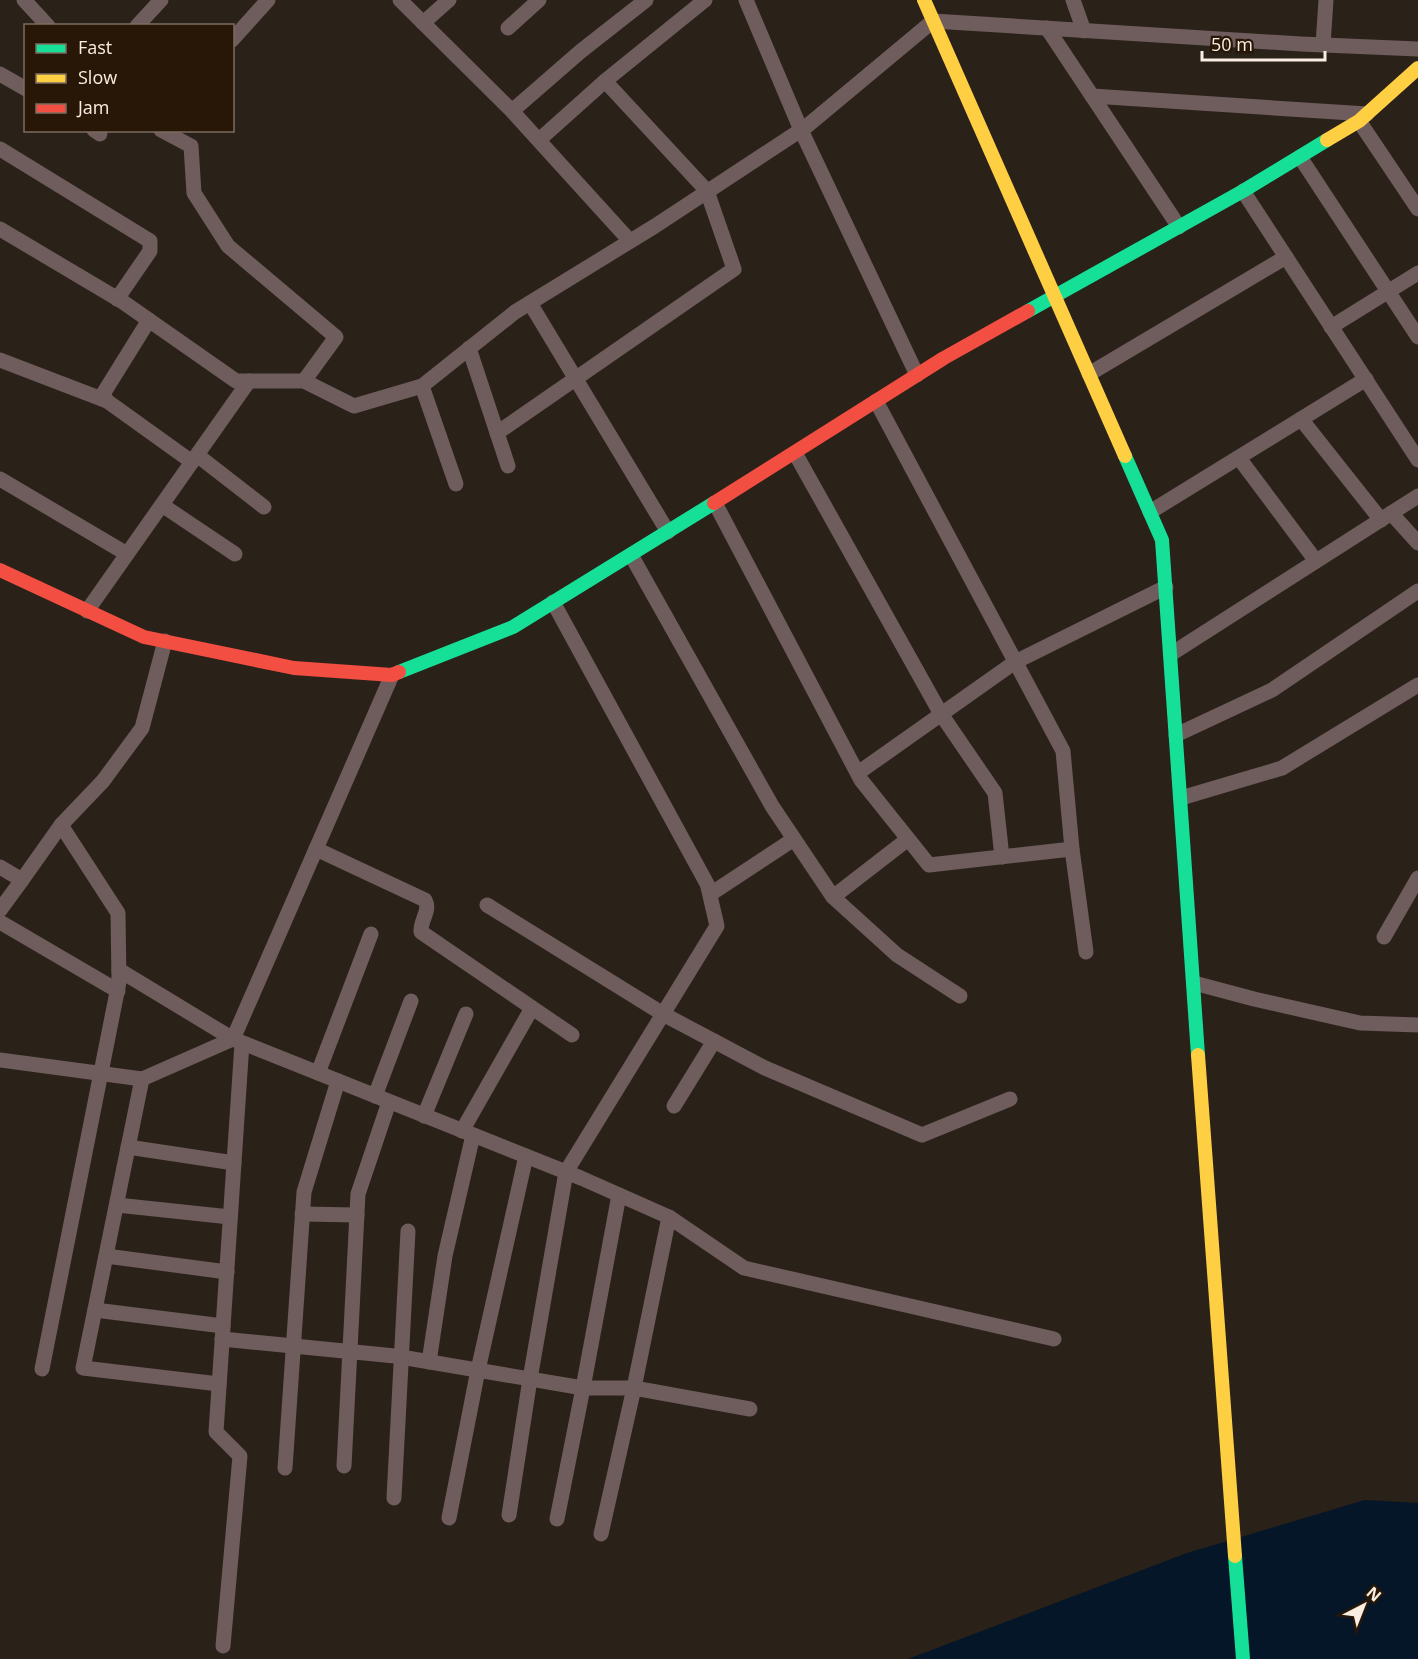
<svg xmlns="http://www.w3.org/2000/svg" width="1418" height="1659" font-family="'Open Sans',sans-serif">
<style>
.water{fill:#041627}
.lines{fill:none;stroke-linecap:round;stroke-linejoin:round}
.street{stroke:#6f5c5c;stroke-width:15}
.fast{stroke:#16e098;stroke-width:14}
.slow{stroke:#ffcf43;stroke-width:14}
.jam{stroke:#f24e42;stroke-width:14}
</style>
<rect width="100%" height="100%" fill="#2a2119"/>
<polygon class="water" points="1365,1500 1418,1503 1418,1659 908,1659 1187,1553"/>
<g class="lines">
<g class="street">
<polyline points="24,0 48,26"/>
<polyline points="400,0 512,111 581,51 646,0"/>
<polyline points="746,0 801,130 917,375"/>
<polyline points="1073,0 1084,31"/>
<polyline points="423,23 449,0"/>
<polyline points="137,26 161,0"/>
<polyline points="508,28 539,0"/>
<polyline points="1047,28 1179,227"/>
<polyline points="232,40 268,0"/>
<polyline points="1323,45 1326,0"/>
<polyline points="0,74 26,89"/>
<polyline points="1092,96 1367,114"/>
<polyline points="512,111 630,241"/>
<polyline points="1359,121 1418,209"/>
<polyline points="94,130 100,134"/>
<polyline points="161,130 191,146 194,193 228,246 336,337 304,381"/>
<polyline points="539,140 605,81"/>
<polyline points="0,149 150,241 150,251 117,299"/>
<polyline points="1300,157 1418,337"/>
<polyline points="1243,191 1418,460"/>
<polyline points="0,229 123,302 236,381 304,381 354,406 422,386 515,312 655,226 807,126 933,21 1301,44 1418,49"/>
<polyline points="530,303 668,532"/>
<polyline points="149,320 103,394 107,401 192,462"/>
<polyline points="1331,327 1418,273"/>
<polyline points="469,348 508,466"/>
<polyline points="0,360 107,401"/>
<polyline points="1089,374 1286,257"/>
<polyline points="422,386 456,484"/>
<polyline points="1301,419 1381,520"/>
<polyline points="497,433 734,269 707,191 605,81 705,0"/>
<polyline points="795,453 941,714 995,793 1002,857"/>
<polyline points="197,455 264,507"/>
<polyline points="1239,458 1316,561"/>
<polyline points="0,479 127,554"/>
<polyline points="715,503 861,780 929,865 1072,849 1063,751 876,401"/>
<polyline points="162,505 235,554"/>
<polyline points="1150,512 1366,379"/>
<polyline points="1391,513 1418,543"/>
<polyline points="631,555 772,806 833,897 908,839"/>
<polyline points="553,602 712,893 794,839"/>
<polyline points="87,611 249,381"/>
<polyline points="1171,654 1418,496"/>
<polyline points="1176,735 1272,690 1418,591"/>
<polyline points="858,773 1015,662 1166,587"/>
<polyline points="1181,798 1282,768 1418,685"/>
<path d="M316 849 425 900C431 911 420 920 421 932L572 1035"/>
<polyline points="1072,849 1086,952"/>
<polyline points="0,867 22,880 61,825 103,781 142,728 165,641"/>
<polyline points="833,897 897,955 960,996"/>
<polyline points="487,905 663,1014 765,1068 922,1135 1010,1099"/>
<polyline points="0,910 22,880"/>
<polyline points="0,922 118,991"/>
<polyline points="1384,937 1418,878"/>
<polyline points="119,970 233,1039 581,1178 669,1217 744,1268 1054,1339"/>
<polyline points="1194,983 1254,999 1360,1023 1418,1025"/>
<polyline points="0,1060 142,1079 233,1039 392,675"/>
<polyline points="318,1073 371,934"/>
<polyline points="142,1079 83,1368 219,1384"/>
<polyline points="375,1096 411,1001"/>
<polyline points="674,1106 714,1041"/>
<polyline points="424,1116 466,1014"/>
<polyline points="462,1131 532,1008"/>
<polyline points="128,1147 234,1163"/>
<polyline points="117,1205 230,1217"/>
<polyline points="302,1214 357,1215"/>
<polyline points="106,1256 227,1272"/>
<polyline points="95,1310 223,1326"/>
<polyline points="222,1339 395,1356 583,1388 634,1388 669,1217"/>
<polyline points="429,1362 445,1256 473,1135"/>
<polyline points="42,1369 119,982 118,913 61,825"/>
<polyline points="344,1466 358,1194 389,1102"/>
<polyline points="285,1468 304,1192 338,1081"/>
<polyline points="394,1498 408,1231"/>
<polyline points="509,1515 530,1379 566,1172 717,926 708,887"/>
<polyline points="449,1518 478,1370 526,1156"/>
<polyline points="557,1519 583,1388 619,1195"/>
<polyline points="601,1534 634,1388 750,1409"/>
<polyline points="223,1646 240,1456 216,1432 242,1043"/>
</g>
<g class="fast">
<polyline points="1028,311 1243,191 1327,140"/>
<polyline points="1125,456 1162,540 1198,1055"/>
<polyline points="399,672 513,627 714,503"/>
<polyline points="1235,1556 1243,1659"/>
</g>
<g class="slow">
<polyline points="924,0 1125,456"/>
<polyline points="1327,140 1359,121 1418,68"/>
<polyline points="1198,1055 1235,1556"/>
</g>
<g class="jam">
<polyline points="714,503 944,358 1028,311"/>
<polyline points="0,570 144,637 294,668 392,675 399,672"/>
</g>
</g>
<rect x="24" y="24" width="210" height="108" fill="#281707" stroke="#7c6d5f" stroke-width="1.5"/>
<rect x="36" y="44" width="30" height="9" fill="#16e098" stroke="#7c6d5f" stroke-width="1.5"/>
<text x="78" y="54" font-size="18" fill="#faeee3">Fast</text>
<rect x="36" y="74" width="30" height="9" fill="#ffcf43" stroke="#7c6d5f" stroke-width="1.5"/>
<text x="78" y="84" font-size="18" fill="#faeee3">Slow</text>
<rect x="36" y="104" width="30" height="9" fill="#f24e42" stroke="#7c6d5f" stroke-width="1.5"/>
<text x="78" y="114" font-size="18" fill="#faeee3">Jam</text>
<g transform="translate(1364 1605) rotate(42)" stroke="#281707" stroke-width="4.5" paint-order="stroke">
<path d="M0-4.5L10 22L0 15L-10 22Z" fill="#faeee3"/>
<text y="-9" font-size="16" font-weight="bold" text-anchor="middle" fill="#faeee3">N</text>
</g>
<path d="M1202 51v9h123v-9" fill="none" stroke="#faeee3" stroke-width="3"/>
<text x="1211" y="51" font-size="18" fill="#faeee3" stroke="#281707" stroke-width="4.5" paint-order="stroke">50 m</text>
</svg>
